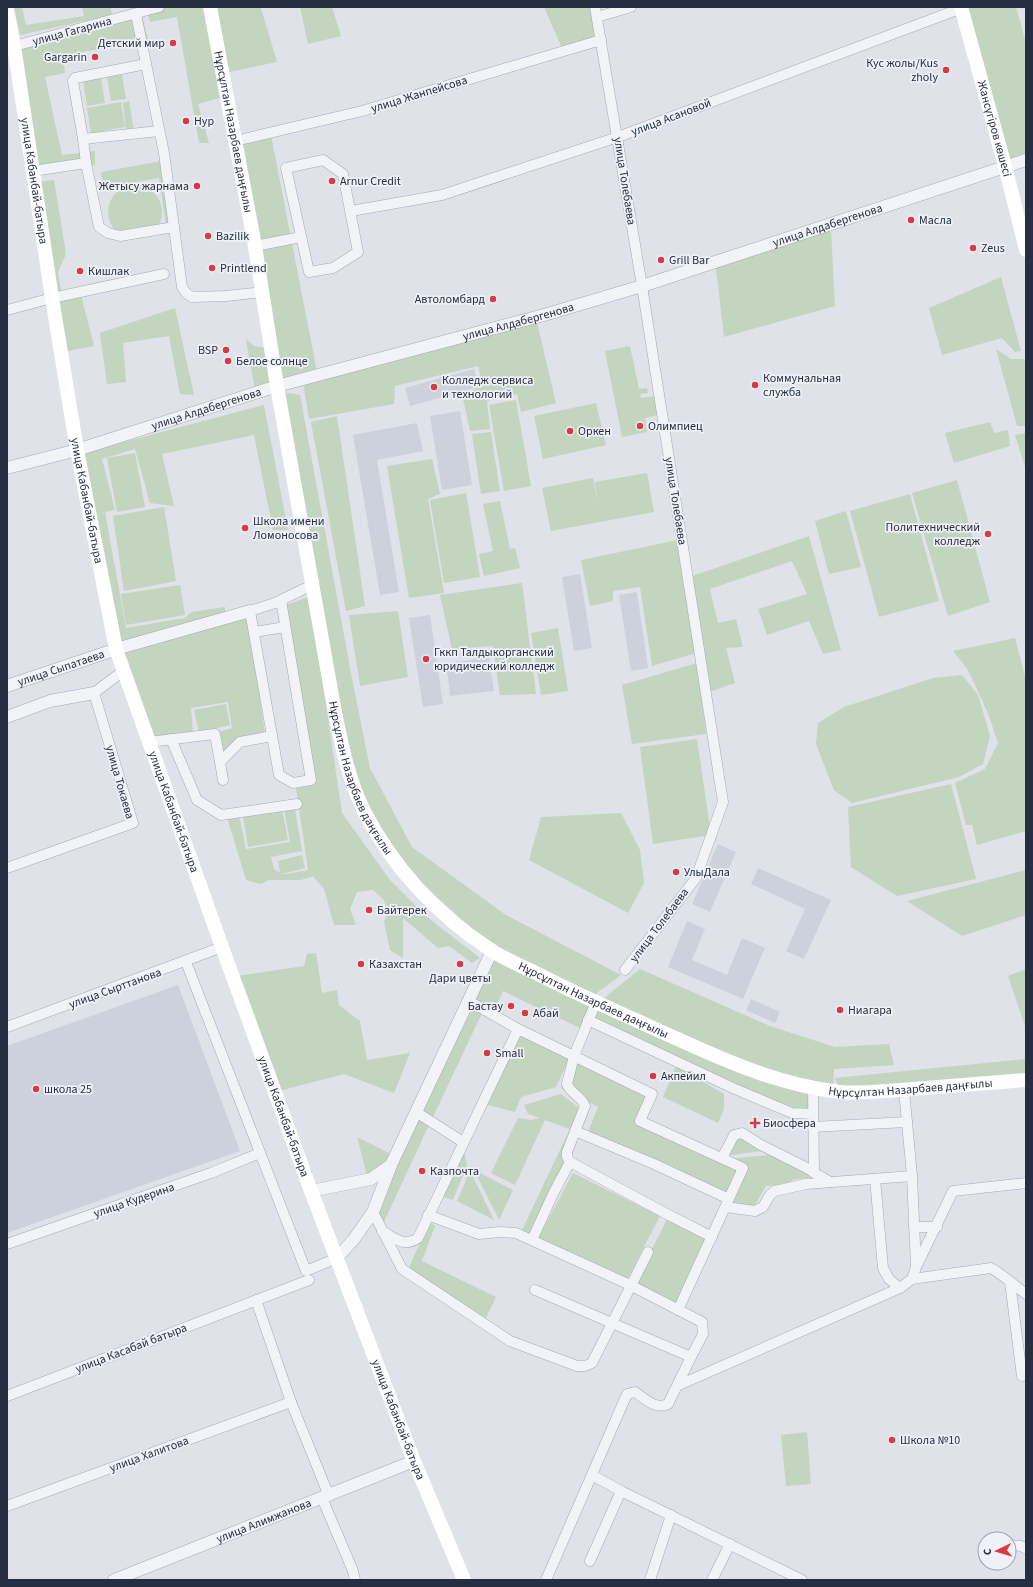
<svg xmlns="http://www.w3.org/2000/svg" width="1033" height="1587" font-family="'Source Sans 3',sans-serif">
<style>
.built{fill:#ccd1dc}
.green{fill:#c3d4bf}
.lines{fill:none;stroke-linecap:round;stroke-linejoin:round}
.minor-casing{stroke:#a4a9b4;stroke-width:11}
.tertiary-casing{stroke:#a4a9b4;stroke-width:13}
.minor{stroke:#f2f3f7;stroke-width:10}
.tertiary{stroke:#f2f3f7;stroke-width:12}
.secondary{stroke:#fff;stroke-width:14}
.poi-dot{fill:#d93947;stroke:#eef1f7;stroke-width:1.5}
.labels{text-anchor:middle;stroke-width:3.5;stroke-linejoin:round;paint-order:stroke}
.street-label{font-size:12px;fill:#262f42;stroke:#eef1f7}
.poi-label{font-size:12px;fill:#262f42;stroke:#eef1f7;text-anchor:start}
</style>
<rect width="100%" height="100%" fill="#dfe2e9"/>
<g class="built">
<polygon points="474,369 479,387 410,406 405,388"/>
<polygon points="460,411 472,485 442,490 430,416"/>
<polygon points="417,423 423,451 377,460 399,592 380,595 353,435"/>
<polygon points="580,574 592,648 574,651 562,577"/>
<polygon points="637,592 648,668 631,671 619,595"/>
<polygon points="430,615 443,704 423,707 409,618"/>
<polygon points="489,658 494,691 450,696 446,663"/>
<polygon points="718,844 736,852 710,912 692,904"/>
<polygon points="758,868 831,900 804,959 786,951 805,909 751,884"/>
<polygon points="687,921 705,929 692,960 727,975 742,938 765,948 743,999 668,967"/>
<polygon points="178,985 240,1151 7,1233 7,1046"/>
<polygon points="751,999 780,1012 775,1023 746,1010"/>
</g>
<g class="green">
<polygon points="14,7 22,7 26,25 84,16 82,7 111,7 112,15 20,35"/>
<polygon points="159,7 207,7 223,97 198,104 209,143 199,143 177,17 150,22 147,10"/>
<polygon points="214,7 263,7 261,8 277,62 225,73"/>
<polygon points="300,7 332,7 341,36 308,44"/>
<polygon points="544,7 591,7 597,38 562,48"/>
<polygon points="967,7 1016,7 1026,43 1026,153 1008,159"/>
<polygon points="142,15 148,39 63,56 65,73 45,77 62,155 95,151 95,165 37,176 17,48"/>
<polygon points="122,75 126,99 111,101 107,77"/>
<polygon points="101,78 105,103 87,106 83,80"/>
<polygon points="129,101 134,130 126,131 123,103"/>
<polygon points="121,102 125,127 91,133 87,108"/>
<polygon points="271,135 317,372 281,381 240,144"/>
<polygon points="162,161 179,229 167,232 159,178 103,188 101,172"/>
<polygon points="54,180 66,254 58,272 61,291 54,292 38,182"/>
<circle cx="135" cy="212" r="27"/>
<polygon points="831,230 835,306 724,337 716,268"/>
<polygon points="1001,277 1021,351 1015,352 1002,338 942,355 929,308"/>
<polygon points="81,295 94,346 63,352 56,301"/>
<polygon points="175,308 194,395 180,394 169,336 123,343 126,382 107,384 100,333"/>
<polygon points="537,323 556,403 521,412 517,394 487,401 490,429 470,431 462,394 483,386 478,366 395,386 394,404 309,419 303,382"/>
<polygon points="246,339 254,346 266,348 274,385 255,390"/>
<polygon points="630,346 639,389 647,388 648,393 640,394 641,398 654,396 658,415 645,418 647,432 622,437 605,351"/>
<polygon points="996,349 1011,359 1024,359 1026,366 1026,426 1017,426"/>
<polygon points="282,392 300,395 350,668 370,768 412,847 506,915 621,975 594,995 490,945 416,878 369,811 336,720"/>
<polygon points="516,400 531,486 504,491 489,405"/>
<polygon points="596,403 606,445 543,459 534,416"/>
<polygon points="264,405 288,530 273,530 254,435 162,454 174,506 150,503 135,449 102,459 115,510 105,512 126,628 185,618 192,612 225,607 225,614 118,643 83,453"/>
<polygon points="337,416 365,606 346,611 311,422"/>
<polygon points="990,422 994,433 1008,430 1010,446 954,463 945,433"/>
<polygon points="491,432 500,491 481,494 472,434"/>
<polygon points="1026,433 1026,470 1015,435"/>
<polygon points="135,453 145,507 117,512 107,458"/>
<polygon points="432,459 440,494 428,499 444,593 409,598 387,466"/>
<polygon points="647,473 654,512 551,531 542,488 593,478 598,503 595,482"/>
<polygon points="957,480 990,602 948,616 912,493"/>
<polygon points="466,493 480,577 444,583 430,500"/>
<polygon points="910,494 939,601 879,617 850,511"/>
<polygon points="500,501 510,549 515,548 520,568 484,576 479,554 493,551 483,504"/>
<polygon points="164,507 176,581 124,591 113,516"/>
<polygon points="846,511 861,567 829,574 815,521"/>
<polygon points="809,536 841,650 823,654 809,621 767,635 758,609 807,594 792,561 710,589 718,623 736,619 743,647 726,648 735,683 709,692 692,576"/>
<polygon points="678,540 696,653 652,666 640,587 613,591 613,601 590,606 581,560"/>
<polygon points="522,583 536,694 500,695 493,646 452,649 440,595"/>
<polygon points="180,585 185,615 126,625 121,594"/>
<polygon points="310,596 342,813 390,880 427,917 480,958 472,963 449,946 438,948 403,918 403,958 390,950 384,922 388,912 384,900 373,890 357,892 350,909 356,925 334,925 324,889 313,876 301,880 269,880 261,884 246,880 227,817 239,815 246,849 290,842 284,809 295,809 302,851 271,857 274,869 280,873 278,861 302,855 305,868 282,874 287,874 308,870 296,788 314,783 284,606"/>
<polygon points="398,611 408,677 360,686 349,615"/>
<polygon points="248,615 265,734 239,739 222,753 219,732 232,728 228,702 191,708 193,733 150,739 121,651"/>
<polygon points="558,628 568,691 541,695 531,633"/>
<polygon points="1015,638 1026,680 1026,831 977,845 972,825 966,825 955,783 985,769 998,743 988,713 968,670 953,651"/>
<polygon points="697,663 706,734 632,744 622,685"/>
<polygon points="962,675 978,695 990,736 983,764 959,777 852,803 834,790 816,744 818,723 844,707 933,678"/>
<polygon points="226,704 230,725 199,732 194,710"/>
<polygon points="697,739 711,835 653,844 640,747"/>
<polygon points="951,784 976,879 897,896 851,867 848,807"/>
<polygon points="282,809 288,840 248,847 243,816"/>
<polygon points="621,813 640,850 644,883 628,913 529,860 541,817"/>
<polygon points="1026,870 1026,915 962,936 907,901"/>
<polygon points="316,953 322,993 337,990 339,1005 360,1021 367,1060 410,1053 394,1093 344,1074 279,1091 237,976 304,966 307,954"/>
<polygon points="494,954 593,1003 582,1029 503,991 494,1011 472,1000"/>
<polygon points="640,969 770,1026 835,1047 889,1044 894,1065 834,1069 833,1088 781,1077 603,999"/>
<polygon points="1026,969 1026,1029 1008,976"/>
<polygon points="471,1005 482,1013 432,1119 419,1111"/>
<polygon points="598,1006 811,1090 810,1112 794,1110 591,1018"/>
<polygon points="519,1033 570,1057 556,1087 521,1097 515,1112 484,1104"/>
<polygon points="575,1058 650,1095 638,1121 741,1169 728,1197 588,1132 598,1107 561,1088"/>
<polygon points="1026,1059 1026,1074 839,1089 835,1078"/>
<polygon points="676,1066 724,1094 724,1109 718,1123 663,1097"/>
<polygon points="561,1094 588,1115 566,1166 530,1235 522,1230 570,1129 545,1120 515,1185 491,1173 518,1118 531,1120 540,1118 528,1114 524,1105"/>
<polygon points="418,1116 429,1125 382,1226 371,1205"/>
<polygon points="733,1129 769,1150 724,1156"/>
<polygon points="357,1137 393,1155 384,1164 367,1176"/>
<polygon points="464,1150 467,1165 453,1200 440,1196"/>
<polygon points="768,1155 810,1170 821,1176 792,1180 791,1185 766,1186 753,1208 730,1205 746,1167 730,1159"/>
<polygon points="474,1170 513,1190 499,1220"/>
<polygon points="470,1171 494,1220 457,1201"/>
<polygon points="573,1173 660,1216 627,1280 538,1238"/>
<polygon points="667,1219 708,1238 676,1306 635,1283"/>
<polygon points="429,1222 435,1226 422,1261 496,1297 486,1318 408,1270"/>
<polygon points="807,1432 811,1484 786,1486 781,1435"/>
</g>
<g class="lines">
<g class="minor-casing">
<g id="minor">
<polyline points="595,7 642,286 723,802 696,878 625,970"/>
<polyline points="136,14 164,153 182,287 186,293 192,297 226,296 262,292"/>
<polyline points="597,17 631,7"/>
<polyline points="7,48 159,7"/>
<polyline points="146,64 75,78 73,81 83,139 159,131"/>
<polyline points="83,139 86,163"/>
<polyline points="235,141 362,111 601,40"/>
<polygon points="323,160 343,174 358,252 333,268 309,272 286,168"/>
<polyline points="33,171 86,163 99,227 108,233 120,236 174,227"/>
<polyline points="351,211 442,195 618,137 962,8"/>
<polyline points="255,246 301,237"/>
<polyline points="7,310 52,298 164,274"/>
<polyline points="281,600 311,780 293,783 279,775 250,611 275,603 312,585"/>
<polyline points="254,632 285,627"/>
<polyline points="171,739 197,800 221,815 297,804"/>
<polyline points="149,742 215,734 220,762 240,742 272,736"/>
<polyline points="220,762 223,780"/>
<polyline points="7,868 133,823 94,693 123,671"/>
<polyline points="186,962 306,1271 337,1258"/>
<path d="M596 1002 574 1056 567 1084C571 1094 581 1096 585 1106L567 1152V1157L570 1162 665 1213 712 1237"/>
<polyline points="588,1020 735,1089 792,1113 813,1114"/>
<polyline points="7,1027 222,947"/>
<polyline points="518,1029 652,1094 640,1121 743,1168 678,1310"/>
<polyline points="813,1088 814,1173"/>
<polyline points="416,1112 463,1142"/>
<polyline points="813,1127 907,1122"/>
<polyline points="575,1131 654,1164 729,1199"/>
<polyline points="722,1158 734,1135 742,1133 761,1145 805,1167 830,1182"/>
<polyline points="875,1179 883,1268 889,1279 900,1288"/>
<polyline points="726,1207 755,1211 763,1207 770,1195 775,1191 806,1184 912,1176"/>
<polyline points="373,1212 402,1269 510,1341 577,1366 585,1366 592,1363 648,1252"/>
<polyline points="428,1215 479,1234 500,1232 516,1233 630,1285 702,1322 703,1334 691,1357 535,1290"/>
<polyline points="914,1227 937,1227"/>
<path d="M382 1231C395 1238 404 1248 418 1238L518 1029 469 1001"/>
<polyline points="532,1240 553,1194 570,1162"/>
<polyline points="7,1244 211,1173 260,1153"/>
<polyline points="917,1265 953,1191 1026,1183"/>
<path d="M912 1279 991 1268C1003 1275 1014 1285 1026 1294"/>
<polyline points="1010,1282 1022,1376 1026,1375"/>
<polyline points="256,1300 291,1402 329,1496"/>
<polyline points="679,1385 900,1288 912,1279 916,1267 912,1176 904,1090"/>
<polyline points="7,1396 309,1280"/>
<polyline points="592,1475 621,1491"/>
<polyline points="322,1498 353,1571 355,1580"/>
<polyline points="7,1506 291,1402"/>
<polyline points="1009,1545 1021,1546 1026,1549"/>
<polyline points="590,1561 621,1491 802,1580"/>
<path d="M546 1580 627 1394 635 1392C645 1399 656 1410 668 1404L691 1357"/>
<polyline points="650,1580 671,1515"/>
<polyline points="712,1580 730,1544"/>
</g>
</g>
<g class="tertiary-casing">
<g id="tertiary">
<path id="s1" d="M7 468 77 450 277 386 544 315 642 286 1026 160"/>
<path id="s2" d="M7 686 123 647 250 611"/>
<polyline points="7,717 50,701 94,693"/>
<polyline points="311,1191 371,1179 391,1165 492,951"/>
<polyline points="337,1258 354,1239 373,1212 391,1165"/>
<path id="s3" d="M114 1580 414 1461"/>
</g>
</g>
<use href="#minor" class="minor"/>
<use href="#tertiary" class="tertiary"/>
<g class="secondary">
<path id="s4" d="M210 7 255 246 277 386 334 707C341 742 348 779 364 811 393 868 438 916 491 950 504 959 520 965 534 972 569 990 604 1006 640 1022 704 1051 769 1084 840 1092 860 1094 881 1091 900 1090 942 1087 984 1083 1026 1080"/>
<path id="s5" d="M961 7 1005 166 1026 250"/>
<path id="s6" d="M7 10 14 46 52 298 77 450 116 649 222 947 311 1191 414 1461 464 1580"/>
</g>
</g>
<g class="poi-dot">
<circle cx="173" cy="43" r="4"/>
<circle cx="95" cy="57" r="4"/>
<circle cx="946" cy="70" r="4"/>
<circle cx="186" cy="121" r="4"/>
<circle cx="332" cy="181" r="4"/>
<circle cx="197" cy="186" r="4"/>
<circle cx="911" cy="220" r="4"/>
<circle cx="208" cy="236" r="4"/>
<circle cx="973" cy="248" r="4"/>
<circle cx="661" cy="260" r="4"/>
<circle cx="212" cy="268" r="4"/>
<circle cx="80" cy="271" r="4"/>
<circle cx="493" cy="299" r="4"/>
<circle cx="226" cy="350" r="4"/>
<circle cx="228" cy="361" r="4"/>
<circle cx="755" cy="385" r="4"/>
<circle cx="434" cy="387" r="4"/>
<circle cx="640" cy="426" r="4"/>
<circle cx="570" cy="431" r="4"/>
<circle cx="245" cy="528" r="4"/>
<circle cx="988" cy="534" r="4"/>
<circle cx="426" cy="659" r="4"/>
<circle cx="676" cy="872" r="4"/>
<circle cx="369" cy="910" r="4"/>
<circle cx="361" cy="964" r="4"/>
<circle cx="460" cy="964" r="4"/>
<circle cx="511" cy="1006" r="4"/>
<circle cx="840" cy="1010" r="4"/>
<circle cx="525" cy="1013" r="4"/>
<circle cx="487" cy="1053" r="4"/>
<circle cx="653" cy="1076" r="4"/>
<circle cx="36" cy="1089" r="4"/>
<path d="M753 1117h4v4h4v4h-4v4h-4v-4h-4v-4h4z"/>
<circle cx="422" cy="1171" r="4"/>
<circle cx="892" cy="1440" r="4"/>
</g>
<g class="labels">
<g class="street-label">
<text transform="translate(72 31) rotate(-15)" y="4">улица Гагарина</text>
<text transform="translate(419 94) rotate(-17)" y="4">улица Жанпейсова</text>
<text transform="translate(671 117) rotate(-21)" y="4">улица Асановой</text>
<text dy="4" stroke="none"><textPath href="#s5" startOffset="126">Жансүгіров көшесі</textPath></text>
<text dy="4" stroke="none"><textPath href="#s4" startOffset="127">Нұрсұлтан Назарбаев даңғылы</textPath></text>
<text dy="4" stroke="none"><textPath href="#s6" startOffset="173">улица Кабанбай-батыра</textPath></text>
<text transform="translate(625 181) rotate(81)" y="4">улица Толебаева</text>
<text dy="4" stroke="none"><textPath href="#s1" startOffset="856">улица Алдабергенова</textPath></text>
<text dy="4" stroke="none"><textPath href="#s1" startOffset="532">улица Алдабергенова</textPath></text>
<text dy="4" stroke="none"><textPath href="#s1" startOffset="208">улица Алдабергенова</textPath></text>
<text dy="4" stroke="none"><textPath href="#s6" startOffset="497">улица Кабанбай-батыра</textPath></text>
<text transform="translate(676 501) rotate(81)" y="4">улица Толебаева</text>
<text dy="4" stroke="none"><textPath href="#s2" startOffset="57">улица Сыпатаева</textPath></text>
<text dy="4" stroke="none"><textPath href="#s4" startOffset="787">Нұрсұлтан Назарбаев даңғылы</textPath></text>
<text transform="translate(120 782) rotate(74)" y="4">улица Токаева</text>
<text dy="4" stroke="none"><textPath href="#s6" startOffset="821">улица Кабанбай-батыра</textPath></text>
<text transform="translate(659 925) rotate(-53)" y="4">улица Толебаева</text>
<text transform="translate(115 988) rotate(-20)" y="4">улица Сырттанова</text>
<text dy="4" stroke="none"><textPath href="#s4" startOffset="1124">Нұрсұлтан Назарбаев даңғылы</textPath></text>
<text dy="4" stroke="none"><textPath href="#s4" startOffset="1459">Нұрсұлтан Назарбаев даңғылы</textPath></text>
<text dy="4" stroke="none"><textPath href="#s6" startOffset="1145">улица Кабанбай-батыра</textPath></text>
<text transform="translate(134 1200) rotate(-19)" y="4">улица Кудерина</text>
<text transform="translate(131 1348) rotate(-21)" y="4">улица Касабай батыра</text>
<text dy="4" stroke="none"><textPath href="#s6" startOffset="1469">улица Кабанбай-батыра</textPath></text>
<text transform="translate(149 1454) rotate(-20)" y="4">улица Халитова</text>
<text dy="4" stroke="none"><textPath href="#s3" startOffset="161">улица Алимжанова</textPath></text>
</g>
<g class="poi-label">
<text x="165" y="47" text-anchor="end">Детский мир</text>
<text x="87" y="61" text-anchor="end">Gargarin</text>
<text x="938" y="67" text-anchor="end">Кус жолы/Kus<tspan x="938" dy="14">zholy</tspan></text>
<text x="194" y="125">Нур</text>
<text x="340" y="185">Arnur Credit</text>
<text x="189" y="190" text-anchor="end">Жетысу жарнама</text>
<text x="919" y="224">Масла</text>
<text x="216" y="240">Bazilik</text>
<text x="981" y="252">Zeus</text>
<text x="669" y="264">Grill Bar</text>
<text x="220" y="272">Printlend</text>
<text x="88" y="275">Кишлак</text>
<text x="485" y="303" text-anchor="end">Автоломбард</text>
<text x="218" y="354" text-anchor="end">BSP</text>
<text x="236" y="365">Белое солнце</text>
<text x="763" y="382">Коммунальная<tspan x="763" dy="14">служба</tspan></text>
<text x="442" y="384">Колледж сервиса<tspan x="442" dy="14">и технологий</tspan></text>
<text x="648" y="430">Олимпиец</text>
<text x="578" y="435">Оркен</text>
<text x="253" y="525">Школа имени<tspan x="253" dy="14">Ломоносова</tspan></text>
<text x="980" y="531" text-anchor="end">Политехнический<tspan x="980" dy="14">колледж</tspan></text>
<text x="434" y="656">Гккп Талдыкорганский<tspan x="434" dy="14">юридический колледж</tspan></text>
<text x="684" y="876">УлыДала</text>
<text x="377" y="914">Байтерек</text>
<text x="369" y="968">Казахстан</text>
<text x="460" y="982" text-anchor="middle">Дари цветы</text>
<text x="503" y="1010" text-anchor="end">Бастау</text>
<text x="848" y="1014">Ниагара</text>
<text x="533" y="1017">Абай</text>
<text x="495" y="1057">Small</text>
<text x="661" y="1080">Акпейил</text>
<text x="44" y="1093">школа 25</text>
<text x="763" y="1127">Биосфера</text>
<text x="430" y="1175">Казпочта</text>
<text x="900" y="1444">Школа №10</text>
</g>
</g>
<rect width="1033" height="1587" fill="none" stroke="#262f42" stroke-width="16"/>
<g transform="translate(997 1551) rotate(265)"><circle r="19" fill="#eef1f7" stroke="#9ea3af"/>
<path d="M0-3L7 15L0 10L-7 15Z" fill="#d93947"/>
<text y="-6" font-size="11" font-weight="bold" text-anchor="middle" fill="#262f42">С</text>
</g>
</svg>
